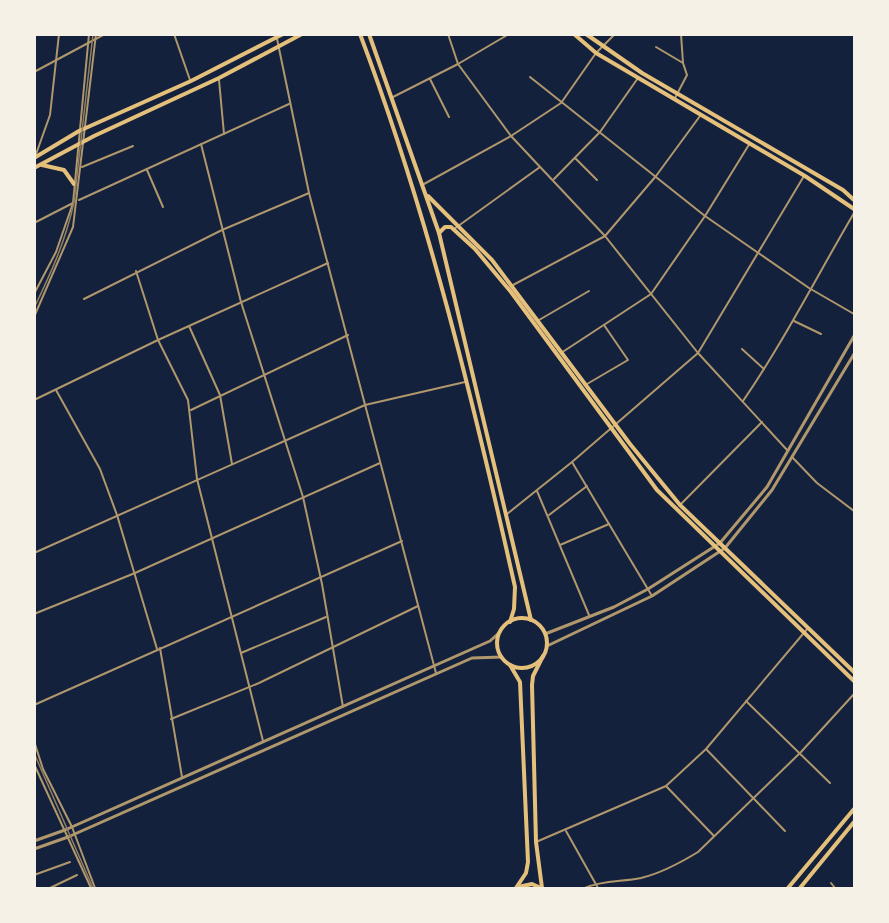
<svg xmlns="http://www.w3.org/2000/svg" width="889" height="923" font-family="Ubuntu,sans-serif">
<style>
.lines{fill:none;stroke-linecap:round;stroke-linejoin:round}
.minor{stroke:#b1986c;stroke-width:2}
.tertiary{stroke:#b1986c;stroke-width:3}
.secondary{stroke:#e5c07b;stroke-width:4}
.primary{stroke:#e5c07b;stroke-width:4}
.trunk{stroke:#e5c07b;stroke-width:4}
.rail{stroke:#918062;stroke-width:1.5}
</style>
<rect width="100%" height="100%" fill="#14213d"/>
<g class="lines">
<g class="minor">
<polyline points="174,34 190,80"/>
<polyline points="276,34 309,193 436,673"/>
<polyline points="448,34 458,64 511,136 605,236 698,353 788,451"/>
<polyline points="656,47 683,63"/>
<polyline points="34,72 105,34"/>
<polyline points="530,77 705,216 809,288 854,314"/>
<polyline points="430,79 449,117"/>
<polyline points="219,80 224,134"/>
<polyline points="391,98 458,64 509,34"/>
<polyline points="675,98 687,75 683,63 681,34"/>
<polyline points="201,144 241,302 303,497 322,584 343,707"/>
<polyline points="35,157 50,115 59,34"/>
<polyline points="575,158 597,180"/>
<polyline points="82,167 133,146"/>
<polyline points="147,170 163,207"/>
<polyline points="554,179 600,132 638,78"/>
<polyline points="424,184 511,136 561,103 596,53 615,34"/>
<polyline points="79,200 289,104"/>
<polyline points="34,223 73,203"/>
<polyline points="454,229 540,167"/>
<polyline points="136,271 158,340 188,400 197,479 263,741"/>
<polyline points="513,285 605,236 656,176 700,116"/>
<polyline points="34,294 56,252 73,203 89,34"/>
<polyline points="84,299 222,230 309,193"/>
<polyline points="34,317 73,227 96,34"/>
<polyline points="539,320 589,291"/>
<polyline points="794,321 821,334"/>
<polyline points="189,326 220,395 232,464"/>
<polyline points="742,349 764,369"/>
<polyline points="561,353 651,294 705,216 750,143"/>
<polyline points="587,384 628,360 604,325"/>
<polyline points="56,390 100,469 117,515 157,649"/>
<polyline points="34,400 158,340 328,263"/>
<path d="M743 401C784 341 817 276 854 213"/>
<polyline points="191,410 348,335"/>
<polyline points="792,457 817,483 854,511"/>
<polyline points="572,462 652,596"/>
<polyline points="537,491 589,615"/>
<polyline points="680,505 762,422"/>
<polyline points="507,514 572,462 698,353 804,176"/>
<polyline points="549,515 587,486"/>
<polyline points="560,545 609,524"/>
<polyline points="34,553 365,405 465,382"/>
<polyline points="34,614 135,573 380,463"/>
<polyline points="160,648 182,777"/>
<polyline points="241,653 326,617"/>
<polyline points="746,701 830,783"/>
<polyline points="34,705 402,541"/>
<polyline points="171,719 259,683 418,606"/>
<polyline points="34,741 43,769 72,827 95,888"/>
<polyline points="706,749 785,831"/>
<polyline points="34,764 91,888"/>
<polyline points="666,786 714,836"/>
<polyline points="566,831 598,888"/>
<polyline points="536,842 666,786 706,749 808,628"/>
<polyline points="34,875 70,862"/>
<polyline points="831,883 835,888"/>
<polyline points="50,888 77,875"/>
<path d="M585 888C603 880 622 882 641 878 662 873 680 863 698 852L801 752 854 694"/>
</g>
<g class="tertiary">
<polyline points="545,634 614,607 648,589 720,543 767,487 854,336"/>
<polyline points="547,646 652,596 725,548 772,490 854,354"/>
<polyline points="34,841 65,830 490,641 500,632"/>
<polyline points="34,849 68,837 472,658 502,657"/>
</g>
<g class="secondary">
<polyline points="574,34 596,53 805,176 854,209"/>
<polyline points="586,34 642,73 843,190 854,200"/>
<polyline points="428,196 492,260 630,444 680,505 854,672"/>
<polyline points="439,233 445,227 451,227 475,249 511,292 657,490 854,681"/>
</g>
<g class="primary">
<path d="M360 34C428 214 473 400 515 587L514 609 510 622"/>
<polyline points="369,34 439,233 531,620"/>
<polyline points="34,158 79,131 191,81 283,34"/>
<polyline points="42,165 64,170 74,184"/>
<polyline points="34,168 94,136 219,78 302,34"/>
<circle cx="522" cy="643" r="25"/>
<polyline points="510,665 520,682 528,862 526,873 516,888"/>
<polyline points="518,887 532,884 541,888"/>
<polyline points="542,888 536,842 532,685 533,676 543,656"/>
</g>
<g class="trunk">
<polyline points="788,888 854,809"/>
<polyline points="800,888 854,822"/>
</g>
<g class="rail">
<path d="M34 308C51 273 66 240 74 202L93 34"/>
<polyline points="34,753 93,888"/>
</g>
</g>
<rect width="889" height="923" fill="none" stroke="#f6f1e7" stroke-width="72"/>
</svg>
